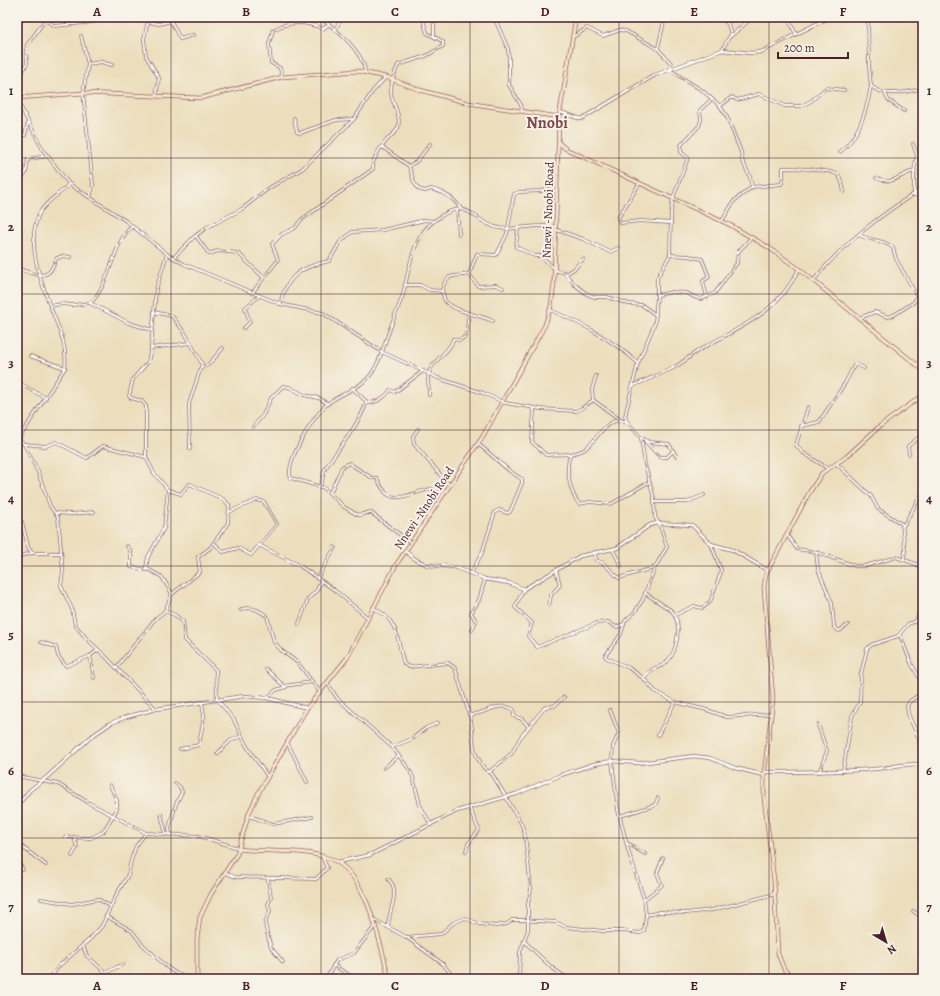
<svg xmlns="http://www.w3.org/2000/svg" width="940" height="996" font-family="Alegreya,serif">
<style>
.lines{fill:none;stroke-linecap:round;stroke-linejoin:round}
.minor-casing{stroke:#83625e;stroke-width:3.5}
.tertiary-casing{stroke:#83625e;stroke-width:4}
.secondary-casing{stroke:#83625e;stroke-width:4.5}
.minor{stroke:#fff;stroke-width:2}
.tertiary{stroke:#fff;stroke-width:2.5}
.secondary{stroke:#fde4d0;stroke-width:3}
.grid{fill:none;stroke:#4a1f2b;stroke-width:1;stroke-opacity:0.55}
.labels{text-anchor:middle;stroke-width:4;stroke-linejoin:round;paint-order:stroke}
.street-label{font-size:12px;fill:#4a1f2b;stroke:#f7f3e8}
.district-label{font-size:16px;font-weight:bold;fill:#81474c;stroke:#f7f3e8}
.neatline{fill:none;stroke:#4a1f2b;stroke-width:1.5}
.grid-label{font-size:13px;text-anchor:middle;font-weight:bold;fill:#4a1f2b}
</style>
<rect width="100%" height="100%" fill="#f7f3e8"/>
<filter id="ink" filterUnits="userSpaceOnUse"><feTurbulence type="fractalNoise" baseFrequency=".025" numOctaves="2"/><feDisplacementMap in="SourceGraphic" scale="8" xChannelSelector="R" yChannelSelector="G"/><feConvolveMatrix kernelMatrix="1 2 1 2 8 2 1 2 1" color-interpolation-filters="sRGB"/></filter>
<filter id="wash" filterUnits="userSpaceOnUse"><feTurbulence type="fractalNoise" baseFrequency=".012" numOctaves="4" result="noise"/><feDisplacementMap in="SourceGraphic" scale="16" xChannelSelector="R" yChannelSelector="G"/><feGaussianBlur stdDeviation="0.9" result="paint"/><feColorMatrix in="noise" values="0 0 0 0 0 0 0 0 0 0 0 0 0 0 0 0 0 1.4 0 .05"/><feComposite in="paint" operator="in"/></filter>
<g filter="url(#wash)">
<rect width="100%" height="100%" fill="#ecdebc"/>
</g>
<g filter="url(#ink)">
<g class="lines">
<g class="minor-casing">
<g id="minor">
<path d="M319 17C335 28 364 52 365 72"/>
<polyline points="426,17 424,23 427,33 436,38"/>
<polyline points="494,17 508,49 509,59 509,85 521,105 522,110"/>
<polyline points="721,17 728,24 731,34 722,50"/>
<polyline points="787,17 796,34"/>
<path d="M868 17 869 66 871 86C885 98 907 92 923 88"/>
<polyline points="726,21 728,17"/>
<polyline points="17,23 29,17"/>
<polyline points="335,30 342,17"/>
<polyline points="81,36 88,64 83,93 93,185 90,197"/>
<polyline points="731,36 747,22"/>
<polyline points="573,37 587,28 603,36 620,30 626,31 658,49 671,63 670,70 703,91 720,106 727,117 741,152 742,160 750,177 752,187"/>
<polyline points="658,48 665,17"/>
<polyline points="88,64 101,62 112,65"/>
<path d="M282 77 280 68 271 63 269 44 273 30C290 20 306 21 323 29L329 24"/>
<polyline points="17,84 27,63 26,50 27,45 43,23 47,21 55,26 93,22"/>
<polyline points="885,93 888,100 904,111"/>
<polyline points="156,96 159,78 146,56 144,39 147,25 150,22 159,24 171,21 180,39 193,35"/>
<polyline points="712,99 700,110 701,120 699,126 681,145 681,152 688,158 673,198 671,213 670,255 657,278 657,295 655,323 638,363 625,416 626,420 641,438 645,465 654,498 655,517 660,526 667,547 655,567 643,599 635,612 625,621 621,634 605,656 607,658 629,668 643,678 655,691 675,702 707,710 727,717 771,714"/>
<polyline points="17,100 43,150 69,184 126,221 167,254 184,264 280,304 323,313 382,352 438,378 483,393 505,403 541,409 576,411 581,409 593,400 622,421"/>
<polyline points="720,106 732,97 737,100 759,94 785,106 801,106 811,101 826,88 844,90"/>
<polyline points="294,118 297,132 300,133 336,120 353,119"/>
<polyline points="17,136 25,135 28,123"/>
<polyline points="913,144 917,155 914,171 914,193"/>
<path d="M382 147 409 166 414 182 418 189 425 191 431 189C444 192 454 198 461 209"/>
<path d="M840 152C859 137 867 110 871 86"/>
<polyline points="409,166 417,161 430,144"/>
<path d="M876 178C895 186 897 175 914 171L923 175"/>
<polyline points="639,184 618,218 620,223 640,221 671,223"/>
<polyline points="17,191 20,180 26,173 28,159 49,156"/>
<polyline points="912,195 923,196"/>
<polyline points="457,210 459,234"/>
<path d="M722 221 734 201 752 187 781 184 783 181V168C796 168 826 169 837 174 842 177 843 187 844 192"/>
<polyline points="518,227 516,247 535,256 541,256 557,271 564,272 574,284 587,294 595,297 607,297 629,304 642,305 656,315"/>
<polyline points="557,230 583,239 610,252 618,248"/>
<path d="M859 235C870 241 884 239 893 248L896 259 917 296"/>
<polyline points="196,236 209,254 218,251 238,253 263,277"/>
<polyline points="167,254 156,289 151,348 148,362 133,379 129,396 131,398 142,401 146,406 146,457 154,473 168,490 164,528 148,557 146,568 162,577 172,594"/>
<polyline points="670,255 689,256 702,259 709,277 703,281 707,297"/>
<polyline points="173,258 195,236 206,228 242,209 269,188 302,169 354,119 373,91 386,77"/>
<path d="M17 268C25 271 42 279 49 272 53 269 54 262 57 258L63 256 70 257"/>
<path d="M468 274C455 278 446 271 442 291L445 301C457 313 478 314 493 321"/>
<polyline points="469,274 477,254 496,255 497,254 507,234 514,194 519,192 541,191 549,189 557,191"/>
<polyline points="469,274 478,286 496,285 503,288"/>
<polyline points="566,274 574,269 583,259"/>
<path d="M813 281C844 242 882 214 923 188"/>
<polyline points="405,285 420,285 430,290 442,291"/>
<path d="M252 293 278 260 272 244 282 234 295 228 301 220 373 169C372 157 382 145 390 137 393 134 396 132 398 128 401 117 395 108 392 98 389 87 394 75 398 65L426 56 443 46V42L434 36V24"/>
<polyline points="658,295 672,292 687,293 694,297 701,299 715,293 737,263 738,252 751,238"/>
<path d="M90 303C110 287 114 238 132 227"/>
<path d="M280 304C287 275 301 267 329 261L340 242 352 232 383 230 425 220 433 221"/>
<polyline points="50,306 61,304 73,305 90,303 129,323 152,330"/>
<path d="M550 310C583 324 611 339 638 363"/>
<polyline points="154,312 172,316 185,333 202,364 189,404 190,449"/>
<polyline points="859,318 875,312 888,317 894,315 914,302 923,288"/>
<polyline points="244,328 250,322 245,308 259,296"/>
<polyline points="151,348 190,343"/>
<polyline points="30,356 65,368"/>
<polyline points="917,364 923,359"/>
<polyline points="201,368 208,365 223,348"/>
<polyline points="17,382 46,398"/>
<path d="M633 386C647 379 662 374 675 367 684 362 692 354 701 349 741 326 777 314 799 269"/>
<path d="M352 388 368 403C376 403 386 397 390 390L395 392 423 371"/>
<path d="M429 395C429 388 427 378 429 372 434 359 451 351 453 339L460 340 466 336 469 313"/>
<polyline points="593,400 592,389 596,376"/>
<polyline points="808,407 796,445 802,452 827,468"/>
<path d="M534 409 532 442 546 455C559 454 574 456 585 449 598 440 606 414 627 422"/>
<polyline points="801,426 819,422 845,383 855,364 864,368"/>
<polyline points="253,427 263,415 271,398 283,386 289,387 304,395 319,398 328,404"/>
<polyline points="418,429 413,436 414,444 450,486"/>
<polyline points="17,437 24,444 38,472 50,506 58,517 63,571 61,586 72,609 75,625 86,638 107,658 156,709"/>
<path d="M19 438 65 368C68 345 58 327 50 306 40 279 26 242 39 214 46 200 60 195 69 184"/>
<polyline points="642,438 649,442 669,444 676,456"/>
<polyline points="645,441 660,457 667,457 673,451"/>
<polyline points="24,444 46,446 56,442 87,458 103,446 146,457"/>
<polyline points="909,454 908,446 923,434"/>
<path d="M570 455C565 469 570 493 579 504L590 502 611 504 649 482"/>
<polyline points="837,464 871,496 878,509 902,524 905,550 904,559"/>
<path d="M319 486C324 481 322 475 325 469 340 446 357 428 367 402"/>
<path d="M330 493 342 467 349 463 372 478H377C379 483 382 488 385 492 400 508 426 481 446 491"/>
<polyline points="655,502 687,502 704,495"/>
<polyline points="55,513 72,514 94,512"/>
<polyline points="22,522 28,547 32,553"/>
<polyline points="903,526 923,492"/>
<polyline points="787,535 797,549 816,552 855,566 865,566 896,557 916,564 923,569"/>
<polyline points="214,543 223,552 238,548 251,555 277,524 264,502 257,500 229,512"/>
<path d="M411 543 370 512 360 515 356 514 344 507 324 488 291 478C284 462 315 415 327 404 341 393 362 388 372 373 381 360 384 344 390 329 394 317 399 306 403 295 409 270 412 237 434 221 470 193 471 223 499 228 517 231 535 223 556 227"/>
<polyline points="259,545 300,566 333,589 367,617"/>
<polyline points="127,546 131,552 131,567 147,570"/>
<polyline points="613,550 621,566"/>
<polyline points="595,552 596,560 603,563 619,578 653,568"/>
<polyline points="816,552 818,569 832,603 834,627 839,631 848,625"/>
<polyline points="17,557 32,553 61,553"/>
<path d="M471 573 482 553 495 512 499 510 507 513 510 512 522 483V479C505 470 494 456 478 444"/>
<polyline points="317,579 335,547"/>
<polyline points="524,589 515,607 532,623 528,636 537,647 597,623 608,622 616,627 624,624"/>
<polyline points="549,606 551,595 560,585 556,570"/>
<path d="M373 608C400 620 397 641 404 664L409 667 448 663 455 668 471 720 474 748 477 757 484 768 492 774 503 792 522 825 525 835 531 889 528 904V930L520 952 519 979"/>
<path d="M241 610C250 605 259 610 267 616L274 642 282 651 298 663 320 692"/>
<polyline points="165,611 175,615 183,622 185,640 216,670 217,699 234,720 246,745 268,777"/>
<polyline points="675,615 694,606 702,608 710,602 720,575 721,570 711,544"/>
<polyline points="299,624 308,599 317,590 321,581"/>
<polyline points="472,630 476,621 471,613 479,600 485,579"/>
<polyline points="900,635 911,663 923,684"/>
<polyline points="41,642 56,647 58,656 66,666 90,656 98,650"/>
<polyline points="90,656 94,678"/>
<polyline points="116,668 155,619 165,611 172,594 200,572 198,557 210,548 228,523 229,505 223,499 190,484 187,486 181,494 168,490"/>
<polyline points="266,669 284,686 312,682"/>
<path d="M643 678C646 675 651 670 655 668 659 666 662 667 666 663 677 652 683 624 672 611L645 593"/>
<polyline points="328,684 337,698 392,747 409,769 413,777 420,805 431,825"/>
<polyline points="267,698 276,690 286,687"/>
<path d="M469 715C485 715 496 701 513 709L514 716 522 719 529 727"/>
<polyline points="818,725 827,751 819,772"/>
<polyline points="658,735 675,702"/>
<polyline points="287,742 307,782"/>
<polyline points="392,747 412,739 426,728 438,723"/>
<polyline points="180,749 199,745 204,716 202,703"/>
<polyline points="217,754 230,741 241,736"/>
<polyline points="922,765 919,739 908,714 907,706 910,701 923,692"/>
<polyline points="384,768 398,756"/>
<polyline points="843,771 852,716 860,702 861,674 867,649 871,645 898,636 908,624 916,621 920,612 923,610"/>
<polyline points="489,772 512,753 520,738 545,707 554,706 564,697"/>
<polyline points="17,776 58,784 89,803 146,833 199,836 238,848"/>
<polyline points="161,814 166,835"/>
<polyline points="249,816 273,824 312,817"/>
<polyline points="620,816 655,805 658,798"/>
<polyline points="170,835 169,828 176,804 182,792 180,787 175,783"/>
<polyline points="65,837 91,838 103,832 117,809 117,801 110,785"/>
<polyline points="17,843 46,865"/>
<polyline points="627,843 645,854"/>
<polyline points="466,851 468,844 479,830 469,807"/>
<polyline points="72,856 77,847 74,837"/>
<polyline points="17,860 23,870"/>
<polyline points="226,873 235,877 316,879 327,868 322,856"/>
<polyline points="268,879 271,897 268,905 270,911 265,923 267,933 271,948 283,962"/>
<polyline points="41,899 72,904 98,899 110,906"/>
<polyline points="645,899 662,885 657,873 663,858"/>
<polyline points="913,911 923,918"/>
<polyline points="646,915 660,912 686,913 712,910 775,894"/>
<polyline points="106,916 132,931 141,943 168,968 177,974 191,979"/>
<polyline points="373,919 406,937 443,964 455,979"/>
<path d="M388 927C388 911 402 890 388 879"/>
<polyline points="406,937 441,934 453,923 465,918 479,924 496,926 507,924 512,920 522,920 555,922 566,927 603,931 623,931 640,933 644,931 646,915 644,899 629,853 618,810 612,761 613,746 619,733 610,710"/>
<polyline points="524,941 551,967 568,979"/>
<polyline points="83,946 87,956 104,971 107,972 123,964"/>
<polyline points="333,965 349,975 358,977"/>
<polyline points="17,972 29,979"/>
<polyline points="49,979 60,965 90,939 102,926 115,897 128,875 131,860 136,846 146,833"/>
<polyline points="326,979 337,960 354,953 375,926"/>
<polyline points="507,979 518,976"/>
</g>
</g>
<g class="tertiary-casing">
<g id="tertiary">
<polyline points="560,112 581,119 655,75 722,50 751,53 761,52 830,17"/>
<polyline points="405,551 415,559 427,565 454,567 485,579 509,583 524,589 580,556 617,548 650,525 657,523 692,525 711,544 733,550 767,570"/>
<path d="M765 772C801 772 837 772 874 769 890 768 907 762 923 765"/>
<polyline points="17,806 30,790 47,777 92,736 111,723 126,717 156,709 244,696 267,698 307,708"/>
<polyline points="338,862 370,855 457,811 516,794 561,775 594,764 612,761 639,763 694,756 710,758 735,768 764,775"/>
</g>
</g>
<g class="secondary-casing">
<g id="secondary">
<polyline points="17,98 83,93 201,98 282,77 357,71 386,77 420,90 468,103 559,117"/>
<polyline points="559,143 566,149 730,225 768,247 799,269 923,370"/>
<path d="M239 849C270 853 302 848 331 859 367 872 381 946 389 979"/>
<polyline points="197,979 197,939 200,917 211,894 237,854 249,813 259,792 307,708 347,658 396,565 483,436 545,325 551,306 554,284 559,117 576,17"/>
<polyline points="792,979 784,969 778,954 774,881 764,797 764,775 773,699 764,588 766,574 809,493 822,473 846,457 880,426 923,395"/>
</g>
</g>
<use href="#minor" class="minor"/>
<use href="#tertiary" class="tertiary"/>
<use href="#secondary" class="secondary"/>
</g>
</g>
<path class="grid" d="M171 17V979M321 17V979M470 17V979M619 17V979M769 17V979M17 158H923M17 294H923M17 430H923M17 566H923M17 702H923M17 838H923"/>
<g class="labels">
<g class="street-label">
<text transform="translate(548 210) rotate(-88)" y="4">Nnewi -Nnobi Road</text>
<text transform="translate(424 508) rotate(-56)" y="4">Nnewi -Nnobi Road</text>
</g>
<g class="district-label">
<text x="547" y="128">Nnobi</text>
</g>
</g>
<rect width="940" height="996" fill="none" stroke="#f7f3e8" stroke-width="44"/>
<g transform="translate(886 942) rotate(142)" stroke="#f7f3e8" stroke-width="3" paint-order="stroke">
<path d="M0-3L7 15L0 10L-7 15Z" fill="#4a1f2b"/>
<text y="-6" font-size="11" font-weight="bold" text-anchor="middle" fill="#4a1f2b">N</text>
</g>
<path d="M778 52v6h70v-6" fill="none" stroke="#4a1f2b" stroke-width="2"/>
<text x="784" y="52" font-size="12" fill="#4a1f2b" stroke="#f7f3e8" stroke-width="3" paint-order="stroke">200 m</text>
<rect x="22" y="22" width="896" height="952" class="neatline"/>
<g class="grid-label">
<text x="97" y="16">A</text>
<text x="246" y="16">B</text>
<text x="395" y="16">C</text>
<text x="545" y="16">D</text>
<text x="694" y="16">E</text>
<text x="843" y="16">F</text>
<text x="11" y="95">1</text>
<text x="929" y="95">1</text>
<text x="11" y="231">2</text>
<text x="929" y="231">2</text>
<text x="11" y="367">3</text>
<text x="929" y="367">3</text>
<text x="11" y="503">4</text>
<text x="929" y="503">4</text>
<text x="11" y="639">5</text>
<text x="929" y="639">5</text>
<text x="11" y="775">6</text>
<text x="929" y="775">6</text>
<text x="11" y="911">7</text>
<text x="929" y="911">7</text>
<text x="97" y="990">A</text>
<text x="246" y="990">B</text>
<text x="395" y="990">C</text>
<text x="545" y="990">D</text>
<text x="694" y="990">E</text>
<text x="843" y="990">F</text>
</g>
</svg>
